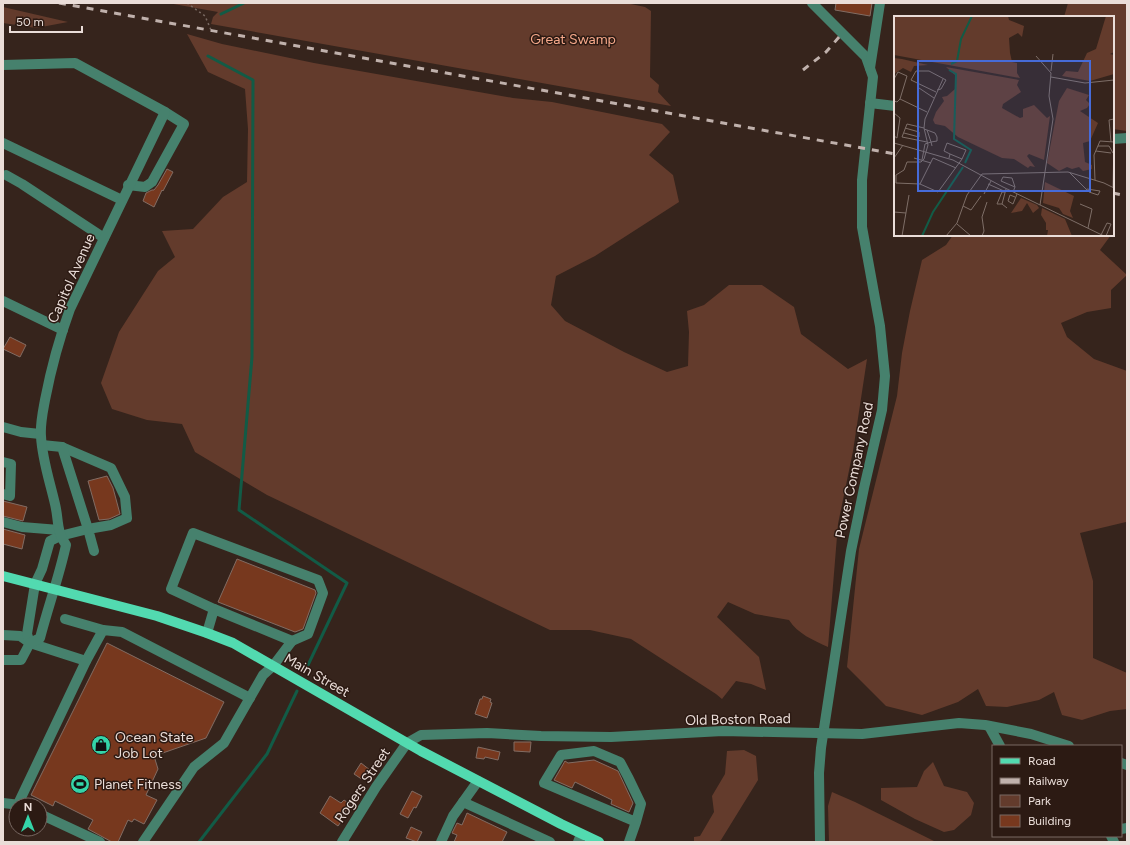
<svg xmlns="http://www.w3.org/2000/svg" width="1130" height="845" font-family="Figtree,sans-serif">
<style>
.green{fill:#633b2c}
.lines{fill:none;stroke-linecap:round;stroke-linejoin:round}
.stream{stroke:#125b46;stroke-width:3}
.building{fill:#77381e;stroke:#826c63}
.path{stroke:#796962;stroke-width:1.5;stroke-dasharray:2 3;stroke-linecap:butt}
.minor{stroke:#46816d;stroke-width:10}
.major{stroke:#52dab0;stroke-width:10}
.rail{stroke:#c0b1ac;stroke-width:3;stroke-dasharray:7 7;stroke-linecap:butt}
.labels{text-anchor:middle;stroke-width:3;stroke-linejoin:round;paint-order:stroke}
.park-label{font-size:14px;fill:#f6a98b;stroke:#2c1a13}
.street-label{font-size:14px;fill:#eaddd8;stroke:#2c1a13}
.poi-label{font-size:14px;fill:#eaddd8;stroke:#2c1a13;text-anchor:start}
.inset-river{fill:none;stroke:#125b46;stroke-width:2}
.inset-road{fill:none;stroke:#7e6e67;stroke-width:1}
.view{fill:#466bd8;fill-opacity:0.15;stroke:#466bd8;stroke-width:2}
.inset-edge{fill:none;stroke:#eaddd8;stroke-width:2}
</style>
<rect width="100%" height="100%" fill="#36241c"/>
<g class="green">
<polygon points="168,3 626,3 645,7 651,11 650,77 659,85 658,92 671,106 211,24 213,17 218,12"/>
<polygon points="1068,3 1127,3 1127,131 1113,129 1113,17 1064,17"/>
<polygon points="3,7 68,22 36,28 3,23"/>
<path d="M187 34 222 44 314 63 513 98 552 102 662 124 670 132 649 155 673 175 679 202 595 256 556 276 551 305 565 321 624 352 667 372 688 366 689 332 687 311 704 305 729 285H762L794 307 801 334 848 369 867 359 853 451 838 524 828 647C813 640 798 634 789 620L755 614 728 602 717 617 759 657 766 690 751 684 736 681 722 699 716 694 631 639 590 630H550L267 495 195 452 182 424 147 420 112 409 101 383 119 332 158 271 175 257 162 231 193 229 223 197 247 182 248 129 245 89 208 72Z"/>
<polygon points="953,235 1111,235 1100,250 1127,275 1111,290 1111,308 1087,312 1061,323 1067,337 1094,359 1127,371 1127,521 1126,522 1080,533 1093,581 1093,658 1127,673 1127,709 1110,711 1082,720 1062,715 1054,692 1039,700 1007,707 986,706 978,689 958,702 922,715 886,706 847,667 859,549 897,396 902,353 910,311 922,260 946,245"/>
<polygon points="744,750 756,756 758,780 721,840 718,842 694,842 694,837 700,836 714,812 712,796 725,774 727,751"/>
<polygon points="933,762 944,786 967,792 974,803 971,815 954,830 944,832 915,819 881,800 881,788 917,787 924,771"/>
<polygon points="832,792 855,802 936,842 829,842 828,806"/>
</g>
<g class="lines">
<g class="stream">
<polyline points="221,14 244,3"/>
<polyline points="208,56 253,80 252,357 239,510 347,583 308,665"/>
<polyline points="199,842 267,754 297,691"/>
</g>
</g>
<g class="building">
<polygon points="836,3 872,3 870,16 835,10"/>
<polygon points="167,169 173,172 163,191 162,190 154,207 143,201 146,193 152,190 154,190 158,185"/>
<polygon points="10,337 26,345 20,357 3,349"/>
<polygon points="107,476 113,488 120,514 109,519 99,520 88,481"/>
<polygon points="3,501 27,507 23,521 3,516"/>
<polygon points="3,529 25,535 22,549 3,544"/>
<polygon points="237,559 315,590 316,593 303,629 295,632 218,602"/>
<polygon points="107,643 224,702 206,738 154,756 158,769 146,795 157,800 144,824 134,819 132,822 128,820 118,842 112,842 88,829 93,820 55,801 53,806 31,795"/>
<polygon points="483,696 491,699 490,702 492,703 487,718 475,714 480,699 482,699"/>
<polygon points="514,742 531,742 530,752 514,751"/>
<polygon points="478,747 500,752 498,760 485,757 484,759 476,758"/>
<polygon points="594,760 618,771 633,803 629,812 611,804 612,800 575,782 572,788 554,780 565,761 568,763"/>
<polygon points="361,763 370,770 363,780 354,774"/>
<polygon points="412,791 422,796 416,808 414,807 408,818 400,814"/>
<polygon points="330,796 341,803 344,800 350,804 343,815 345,816 338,826 320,813"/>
<polygon points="467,813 507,832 502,842 454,842 457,835 452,833 457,823 462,825"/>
<polygon points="411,827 422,832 417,842 406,838"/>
</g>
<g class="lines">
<polyline class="path" points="187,3 205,16 211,30"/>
<g class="minor">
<polyline points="812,3 866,57 873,77 862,180 862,227 880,326 885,376 882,410 864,488 851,551 821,748 819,773 820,842"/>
<polyline points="3,65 75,63 165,112 184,124 152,182 145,187 128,185"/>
<polyline points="870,68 880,3"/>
<polyline points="870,103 895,106"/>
<polyline points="1113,139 1127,138"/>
<polyline points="3,143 122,200"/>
<polyline points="6,175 22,184 104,238"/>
<polyline points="3,301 63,330"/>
<polyline points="3,427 21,432 40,434"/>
<polyline points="62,447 111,468 125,497 127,518 111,525 88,529 94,551"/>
<polyline points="3,462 11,464 10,496 3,494"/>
<polyline points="3,522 22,527 59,530"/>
<polyline points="214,609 171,589 193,533 318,580 323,593 308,634 292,641"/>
<polyline points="65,619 103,630"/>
<polyline points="3,635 20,636 30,643 86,661"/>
<polyline points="30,643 27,634 35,584 42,569 50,541 60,536 88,529 62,447 42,445"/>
<path d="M3 660H21L30 643 40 638C48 607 59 577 66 545 56 531 59 520 55 504 50 482 42 459 41 436 40 424 43 411 45 400 51 369 59 339 70 309L165 112"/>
<polyline points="989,726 1000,746"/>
<polyline points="1121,763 1127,765"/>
<polyline points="463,802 550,842"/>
<polyline points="3,803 20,805"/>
<polyline points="18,804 86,661 103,630 122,632 250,698"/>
<polyline points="40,814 100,842"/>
<polyline points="1121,829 1127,828"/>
<polyline points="1111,836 1114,842"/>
<polyline points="143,842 194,767 224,743 263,675 273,666 292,641 214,609 207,633"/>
<polyline points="342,842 376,787 407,743 421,735 487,733 541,736 611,737 723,731 862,734 959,723 985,725 1031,734 1069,746"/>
<polyline points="441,842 453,816 478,781"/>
<polyline points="578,842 581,834"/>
<polyline points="629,842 636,822 544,783 561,755 594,751 620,762 628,777 641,804 636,822"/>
</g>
<polyline class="major" points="3,576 157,616 207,633 233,643 421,751 561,824 599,842"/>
<g class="rail">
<polyline points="59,3 895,154"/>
<polyline points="803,70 826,52 840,36"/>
<polyline points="1113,193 1127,196"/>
</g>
</g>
<defs>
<g id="shop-disc" transform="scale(1)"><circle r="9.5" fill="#34d4a8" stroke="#2c1a13"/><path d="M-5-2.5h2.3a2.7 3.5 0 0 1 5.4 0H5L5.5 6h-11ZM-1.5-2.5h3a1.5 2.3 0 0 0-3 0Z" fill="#111"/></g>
<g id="stadium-disc" transform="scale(1)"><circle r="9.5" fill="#34d4a8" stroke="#2c1a13"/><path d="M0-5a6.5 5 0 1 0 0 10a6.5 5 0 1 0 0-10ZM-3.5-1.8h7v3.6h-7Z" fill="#111"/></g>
</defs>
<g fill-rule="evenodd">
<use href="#shop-disc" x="101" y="745"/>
<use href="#stadium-disc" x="80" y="784"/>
</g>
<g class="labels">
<g class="park-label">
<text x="573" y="44">Great Swamp</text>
</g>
<g class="street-label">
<text transform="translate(71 278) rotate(-66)" y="5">Capitol Avenue</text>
<text transform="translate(854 470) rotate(-78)" y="5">Power Company Road</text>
<text transform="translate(317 675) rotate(30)" y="5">Main Street</text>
<text transform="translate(738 719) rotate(-1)" y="5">Old Boston Road</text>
<text transform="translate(362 785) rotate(-56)" y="5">Rogers Street</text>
</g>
<g class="poi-label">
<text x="115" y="742">Ocean State<tspan x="115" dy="16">Job Lot</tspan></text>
<text x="94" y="789">Planet Fitness</text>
</g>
</g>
<g transform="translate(894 16)">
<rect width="220" height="220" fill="#36241c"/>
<path d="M0 0H114L115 4 130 10 128 21 124 17 115 22 116 37 118 46 123 47V57L126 62 0 39ZM212 0H220V36L216 38 220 39V58L196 65 168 60 172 55 184 56 193 37 202 33ZM0 42 8 43 34 49 20 50 17 56 9 52 0 58ZM52 51 125 64 123 69 127 76 109 88 108 92 126 102 129 101V93L140 89 153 102 156 100 150 144 135 138 133 140 141 151 136 150 134 152 120 143 108 142 64 121 51 110 41 108 39 104 42 96 50 85 48 81 53 80 61 73V59ZM173 72 195 79 192 84 196 88 193 92 186 95 204 107 196 125 189 127 191 146 198 149V153L189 155 185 151 178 153 173 151 165 155 153 147 165 85ZM151 166 180 180 176 195 179 202 169 198 165 192 149 187ZM127 182 143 189 145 192 139 197 133 187 128 195 117 197ZM148 192 171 203 178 220H153L154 214H152V207L147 199Z" fill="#633b2c"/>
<path class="inset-river" d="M57 48 63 45 67 23 78 0M55 54 62 58 60 123 77 134 71 147M28 220 39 196 69 151"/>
<path class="inset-road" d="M142 40 157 57 155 80 159 103 146 189M157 55 159 38M157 61 191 67 220 64M0 63 4 56 13 60 6 83 3 86 0 85M49 63 31 103 30 112 34 129 30 143 27 146H13L10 154 2 159V167L26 168 44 176 68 143 56 138 55 142M25 72 40 82M42 76 17 64 22 55H35L52 64 47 73 43 74M6 83 33 96M0 97 6 102 3 122 0 120M30 112 13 108 8 121 33 126M33 114 41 117 43 121V125L37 126 38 130M10 117 25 121V116L11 112M217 126 215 104 220 103M0 127 59 144 109 171 210 220M204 130H215L219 137M202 135 217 137M56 138 50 135 53 127 72 134 68 143M0 142 9 129M20 142 37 147M28 144 31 128 37 126 33 114 30 113M175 156 195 176 204 179 206 175 193 173M201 164 200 139 206 125 220 126M26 168 39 142 62 152M94 168 110 175M219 171 220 126M112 173 108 188 113 192M119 176 121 171 107 165 109 161 118 162 121 171M90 178 97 165M121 181 116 179 114 185 119 188 123 178M108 188H103L108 176H111M186 188 198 193 194 212M69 190 77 194 87 180M0 196 12 197M63 208 77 220M207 219 213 207 217 208 212 220M8 220 15 179M52 220 63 207 73 179 88 158 174 156 210 167 220 172M88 220 90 215 88 201 93 186"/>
<path class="view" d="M24 45H196V175H24Z"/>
<rect width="220" height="220" class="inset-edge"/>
</g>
<rect width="1130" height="845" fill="none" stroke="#eaddd8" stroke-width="8"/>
<rect x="992" y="745" width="130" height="92" fill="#2c1a13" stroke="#786862"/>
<rect x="1000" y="758" width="20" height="6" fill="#52dab0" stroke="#786862"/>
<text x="1028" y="765" font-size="12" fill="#eaddd8">Road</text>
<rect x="1000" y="778" width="20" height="6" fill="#c0b1ac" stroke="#786862"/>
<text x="1028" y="785" font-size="12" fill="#eaddd8">Railway</text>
<rect x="1000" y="795" width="20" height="12" fill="#633b2c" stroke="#786862"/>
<text x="1028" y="805" font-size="12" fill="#eaddd8">Park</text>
<rect x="1000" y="815" width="20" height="12" fill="#77381e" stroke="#786862"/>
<text x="1028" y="825" font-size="12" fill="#eaddd8">Building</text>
<g transform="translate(28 817)"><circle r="19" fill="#2c1a13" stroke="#786862"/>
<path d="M0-3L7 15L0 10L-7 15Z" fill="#34d4a8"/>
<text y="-6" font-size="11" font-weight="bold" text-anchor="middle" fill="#eaddd8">N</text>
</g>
<path d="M10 26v6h72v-6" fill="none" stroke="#eaddd8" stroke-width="2"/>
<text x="16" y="26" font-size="12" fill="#eaddd8" stroke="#2c1a13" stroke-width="3" paint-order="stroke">50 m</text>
</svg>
